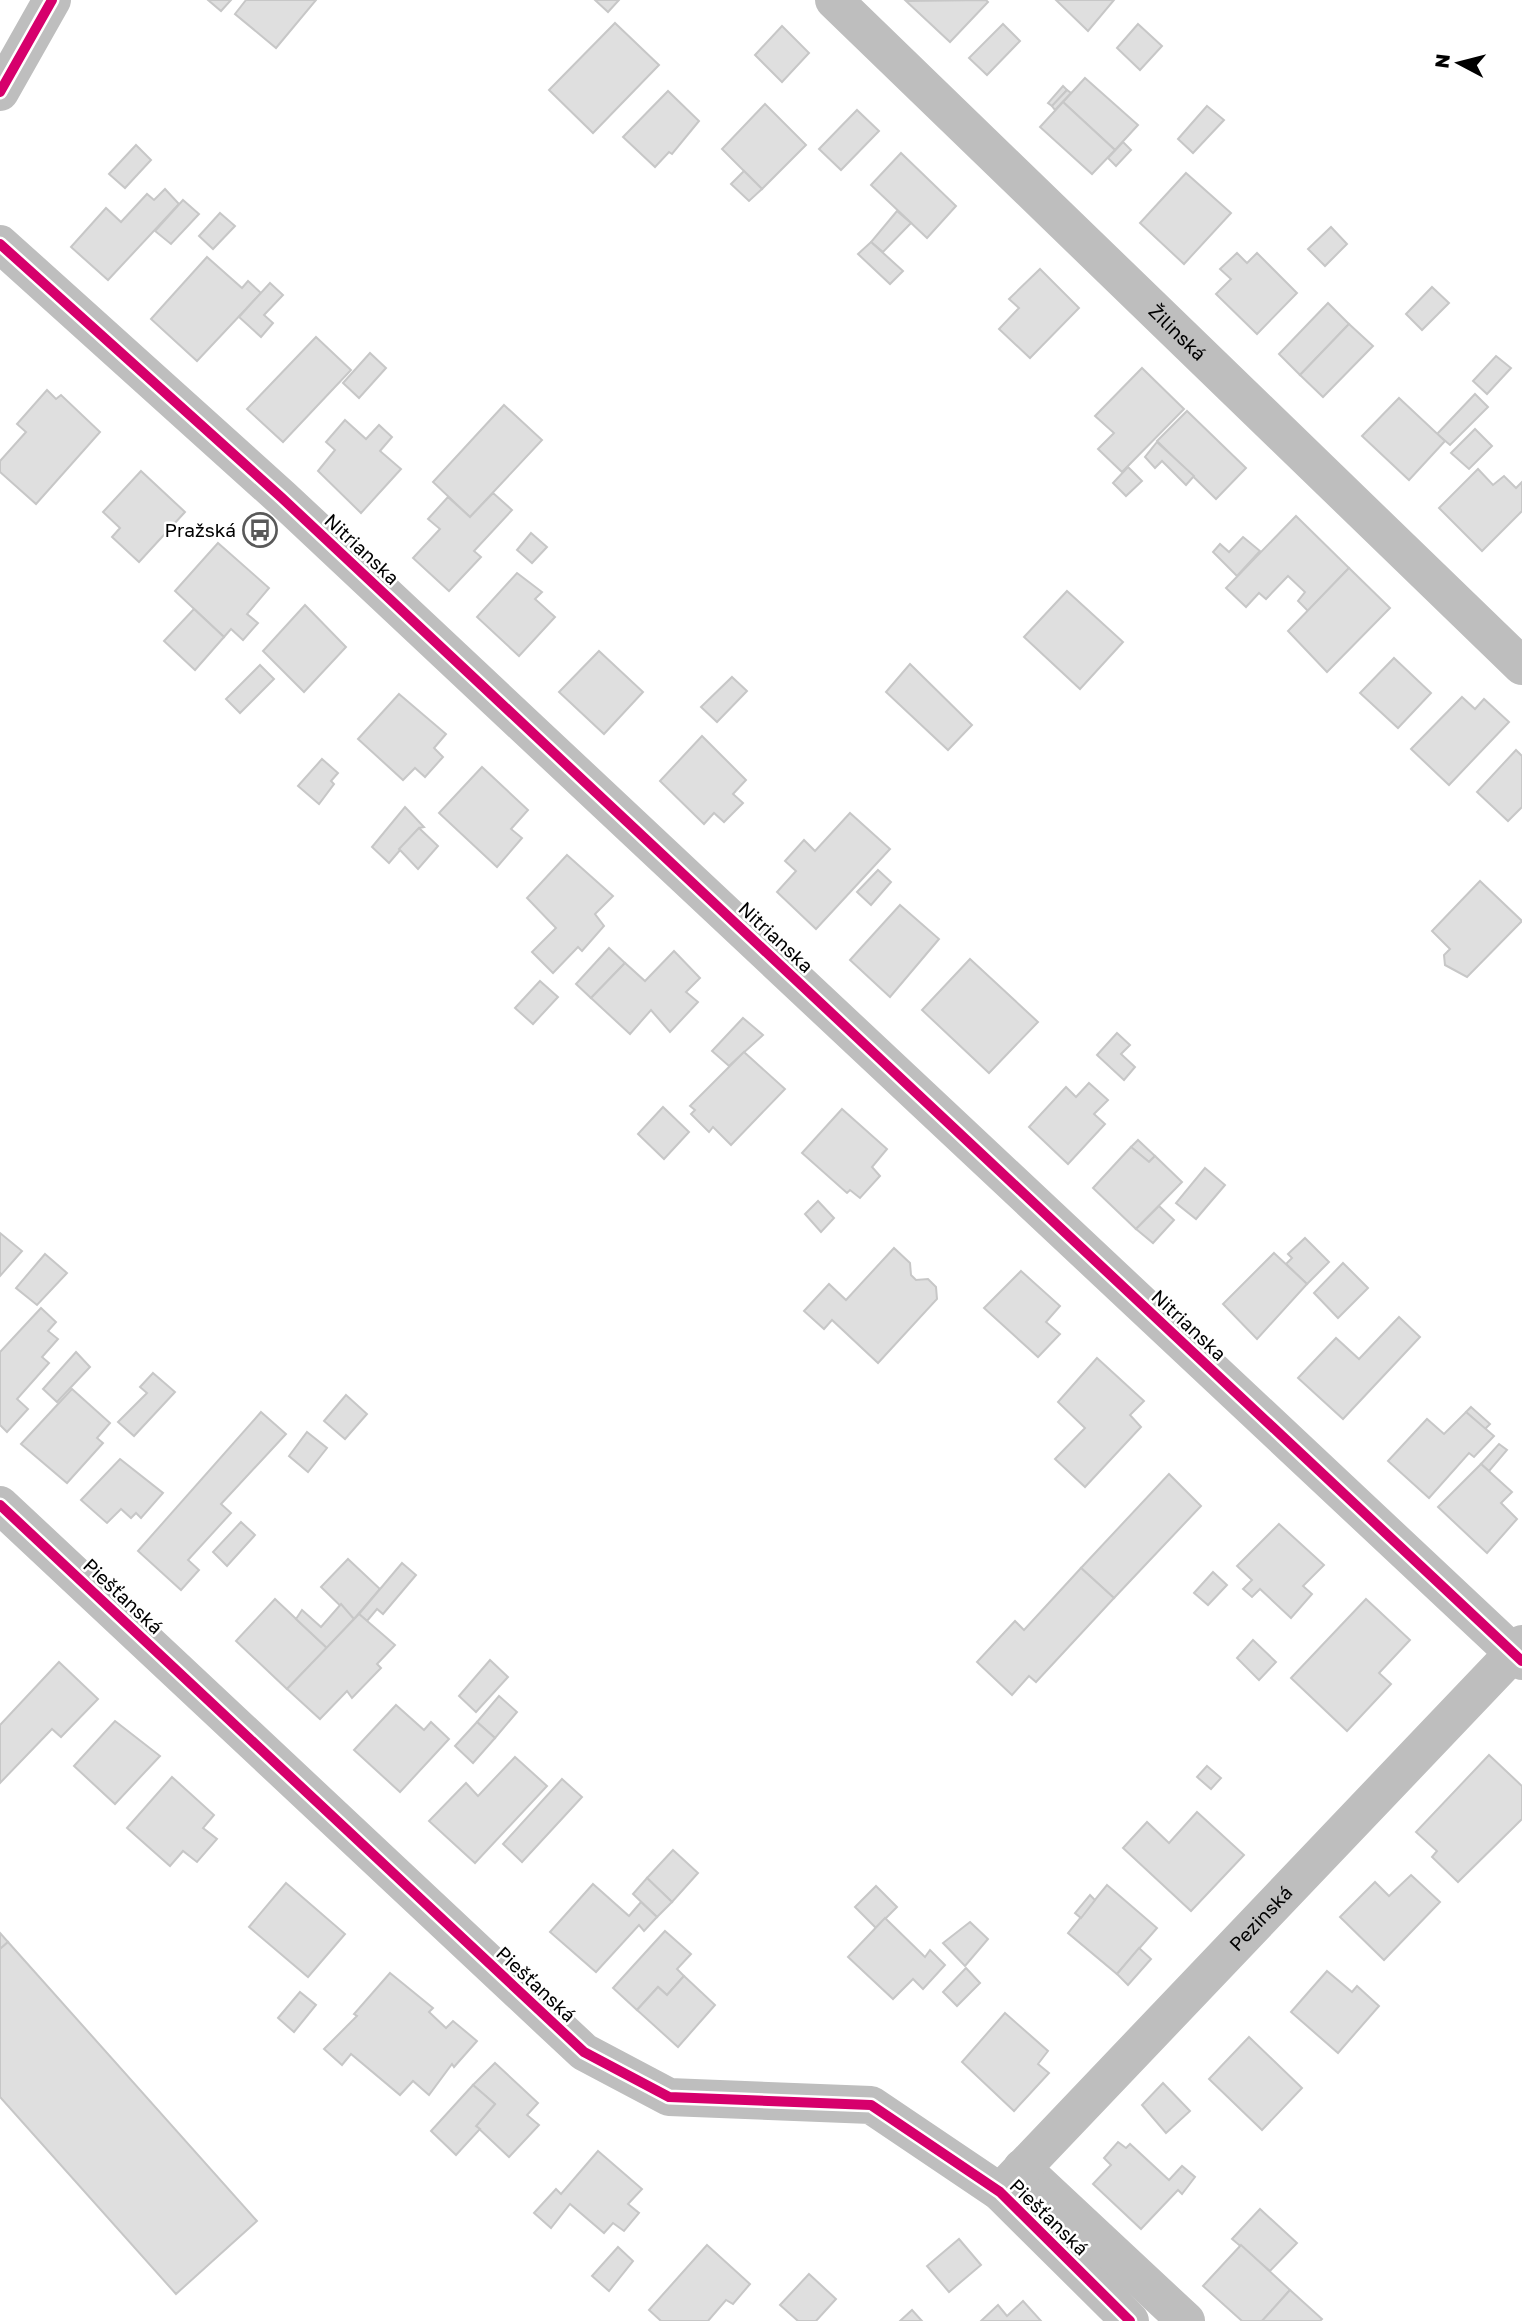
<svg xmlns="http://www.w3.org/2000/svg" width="1522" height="2321" font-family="'Golos Text',sans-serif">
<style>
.building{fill:#dfdfdf;stroke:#c7c7c7;stroke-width:2}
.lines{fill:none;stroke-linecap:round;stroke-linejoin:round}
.minor{stroke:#bebebe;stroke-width:38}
.cycleway-casing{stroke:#fff;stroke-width:15}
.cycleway{stroke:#d6006c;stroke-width:10}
.labels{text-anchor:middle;stroke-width:5;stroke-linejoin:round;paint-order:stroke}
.street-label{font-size:19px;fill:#000;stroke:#fff}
.poi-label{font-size:19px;fill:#000;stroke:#fff;text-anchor:end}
</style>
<rect width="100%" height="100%" fill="#fff"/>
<g class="building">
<polygon points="208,0 231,0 221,11"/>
<polygon points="246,0 316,0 276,48 235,14"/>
<polygon points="595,0 619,0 608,12"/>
<polygon points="986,0 988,2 950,42 906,1"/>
<polygon points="1056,0 1114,0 1088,31"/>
<polygon points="615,23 659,65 593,133 549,90"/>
<polygon points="1003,24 1020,41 987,75 969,58"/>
<polygon points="1138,24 1162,46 1140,70 1117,48"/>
<polygon points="782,26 809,53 782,82 755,55"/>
<polygon points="1085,78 1138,125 1115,150 1063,102"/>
<polygon points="1063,86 1067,90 1052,106 1048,103"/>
<polygon points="1067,90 1071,93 1055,110 1052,106"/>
<polygon points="668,91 699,121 672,154 669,152 655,167 623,137"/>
<polygon points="1063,102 1115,150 1092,174 1040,127"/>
<polygon points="765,104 806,145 762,189 722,149"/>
<polygon points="1207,106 1224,120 1193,153 1178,139"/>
<polygon points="857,110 879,131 841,170 819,149"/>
<polygon points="1123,142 1131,150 1116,166 1108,158"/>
<polygon points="136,145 151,160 125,188 109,174"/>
<polygon points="901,153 956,206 927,238 871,185"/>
<polygon points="744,171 762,189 749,201 731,184"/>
<polygon points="1186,173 1231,213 1184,264 1140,223"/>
<polygon points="165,189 179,204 108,280 71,247 106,208 121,222 147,194 154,200"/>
<polygon points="183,200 199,214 171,244 155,231"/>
<polygon points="897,211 911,223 883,252 871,242"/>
<polygon points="220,213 235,226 213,249 199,236"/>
<polygon points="1331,227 1347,244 1325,266 1308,249"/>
<polygon points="871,242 903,271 890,284 858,254"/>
<polygon points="1237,253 1247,263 1257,253 1297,293 1257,334 1216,294 1231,279 1220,269"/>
<polygon points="207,257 242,288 248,281 261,293 197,361 151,319"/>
<polygon points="1040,269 1079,308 1030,358 999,329 1019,308 1009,299"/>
<polygon points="270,283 283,295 264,315 273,323 261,337 239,317"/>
<polygon points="1432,287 1449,303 1422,330 1406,314"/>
<polygon points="1328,303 1349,324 1300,375 1279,354"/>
<polygon points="1349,324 1373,346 1323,397 1300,375"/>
<polygon points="316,337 351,370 283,442 247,409"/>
<polygon points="370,353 386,368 359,398 343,383"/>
<polygon points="1496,356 1511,368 1487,394 1473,381"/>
<polygon points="1142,368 1184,409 1122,472 1098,449 1114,433 1095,416"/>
<polygon points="47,390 56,399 61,395 100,432 36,504 0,472 0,461 26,432 17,424"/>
<polygon points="1475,394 1488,407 1450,445 1437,434"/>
<polygon points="1399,398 1445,441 1409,480 1362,436"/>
<polygon points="504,405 542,440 470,517 433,482"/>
<polygon points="1187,411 1246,468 1216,499 1157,441"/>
<polygon points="345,420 366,439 379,425 392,437 380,451 401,469 361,513 318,471 335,450 326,442"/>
<polygon points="1475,429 1492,446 1469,469 1451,453"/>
<polygon points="1157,442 1194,476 1186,485 1162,461 1155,468 1145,457"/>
<polygon points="1128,467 1142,481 1126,496 1113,483"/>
<polygon points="1478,469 1493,485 1504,476 1516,488 1522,482 1522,511 1482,551 1439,508"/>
<polygon points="141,471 185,512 139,562 112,537 120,528 103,512"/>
<polygon points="493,493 512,510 474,551 481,557 449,591 413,558 440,529 428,519 448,497 470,517"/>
<polygon points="1296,516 1349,568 1308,611 1298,601 1305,592 1288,576 1266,599 1259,593 1246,607 1226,588"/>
<polygon points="531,533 547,547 532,563 517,550"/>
<polygon points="1243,537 1260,551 1237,576 1213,552 1220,544 1229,552"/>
<polygon points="218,543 269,588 247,614 258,623 243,640 231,629 224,637 175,591"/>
<polygon points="1349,568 1390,608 1327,672 1288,631"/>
<polygon points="517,573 542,592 535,599 555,617 519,656 477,617"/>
<polygon points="1067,591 1123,642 1080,689 1024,637"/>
<polygon points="305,605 346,647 304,692 263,651"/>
<polygon points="194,609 224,637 195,670 164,641"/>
<polygon points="599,651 643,692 604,734 559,692"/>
<polygon points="1394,658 1431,693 1398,728 1360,693"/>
<polygon points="910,664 972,725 948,750 886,692"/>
<polygon points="260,665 274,679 240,713 226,699"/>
<polygon points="732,677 747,691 717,722 701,707"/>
<polygon points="399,694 446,734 434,748 443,757 425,777 415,768 403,780 358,739"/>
<polygon points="1462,697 1475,709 1484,699 1509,722 1449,785 1411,749"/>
<polygon points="702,736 746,780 733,794 743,803 724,822 714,813 704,824 660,781"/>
<polygon points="1516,750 1522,756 1522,807 1508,821 1477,792"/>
<polygon points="322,759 338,773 331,781 334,784 319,804 298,786"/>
<polygon points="482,767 528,810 511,829 522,838 497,867 439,813"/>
<polygon points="405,807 424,827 419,828 389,863 372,847"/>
<polygon points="850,813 890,849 816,929 777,892 796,871 785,861 804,840 815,851"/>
<polygon points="419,828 438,846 418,869 399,849"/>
<polygon points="567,855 613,896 595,914 604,926 582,951 578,947 553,973 532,952 556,928 527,898"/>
<polygon points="878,870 891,882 871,905 857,892"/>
<polygon points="1480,881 1522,921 1467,977 1445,965 1444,955 1450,949 1432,931"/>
<polygon points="900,905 939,939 890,997 850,960"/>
<polygon points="609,948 625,963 591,998 576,984"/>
<polygon points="674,951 700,978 686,992 698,1002 670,1032 651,1010 630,1034 591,998 625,963 645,981"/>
<polygon points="970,959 1038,1022 989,1073 922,1010"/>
<polygon points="540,981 558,997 533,1024 515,1008"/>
<polygon points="743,1018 763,1035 729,1066 712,1051"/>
<polygon points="1117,1033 1130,1045 1121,1054 1135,1067 1124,1080 1097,1055"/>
<polygon points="744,1052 785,1089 731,1145 713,1127 709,1132 691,1114 695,1110 690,1106"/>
<polygon points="1089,1083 1108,1100 1094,1114 1105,1124 1068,1164 1029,1127 1066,1087 1076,1097"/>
<polygon points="663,1107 689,1132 664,1159 638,1134"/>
<polygon points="842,1109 887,1149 872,1167 880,1176 860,1198 850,1190 847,1193 802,1153"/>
<polygon points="1138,1140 1155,1156 1149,1162 1131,1147"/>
<polygon points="1131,1147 1149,1162 1155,1156 1182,1182 1136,1229 1093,1188"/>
<polygon points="1205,1168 1225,1185 1196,1219 1176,1203"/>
<polygon points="818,1201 834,1218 821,1232 805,1214"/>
<polygon points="1159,1206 1174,1220 1153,1243 1136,1229"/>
<polygon points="0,1233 22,1251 0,1276"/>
<polygon points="1305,1238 1329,1262 1307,1284 1286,1264 1292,1258 1288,1254"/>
<polygon points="894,1248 910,1263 911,1275 916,1280 928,1279 936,1287 937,1299 878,1363 832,1320 824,1329 804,1311 829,1284 846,1300"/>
<polygon points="1274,1253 1307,1284 1257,1339 1223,1304"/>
<polygon points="45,1254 67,1273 37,1305 16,1288"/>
<polygon points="1343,1263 1368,1288 1338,1318 1314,1293"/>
<polygon points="1021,1271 1060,1306 1046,1322 1060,1334 1038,1357 984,1308"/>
<polygon points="41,1308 56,1322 48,1331 58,1339 42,1357 49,1363 17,1399 28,1409 7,1432 0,1425 0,1352"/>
<polygon points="1399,1317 1420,1337 1343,1419 1298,1378 1336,1338 1359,1359"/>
<polygon points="76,1352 90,1367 57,1402 43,1389"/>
<polygon points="1097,1358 1144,1401 1130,1415 1141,1427 1085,1487 1055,1459 1085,1428 1058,1402"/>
<polygon points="153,1373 175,1392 134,1436 118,1422 147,1393 140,1387"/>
<polygon points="72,1389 110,1423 97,1438 103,1443 67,1483 21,1444"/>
<polygon points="346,1395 367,1414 345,1439 324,1421"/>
<polygon points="1471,1407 1490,1424 1485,1429 1466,1412"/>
<polygon points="261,1412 286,1434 221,1504 231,1513 188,1560 199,1570 181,1590 138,1551"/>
<polygon points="1466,1412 1494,1436 1474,1457 1469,1453 1429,1498 1388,1461 1427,1419 1444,1434"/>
<polygon points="307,1432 327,1448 308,1472 289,1456"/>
<polygon points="1499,1444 1507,1450 1489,1471 1481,1464"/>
<polygon points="120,1459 163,1493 141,1518 136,1513 131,1518 121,1509 107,1523 81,1500"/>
<polygon points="1481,1464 1512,1492 1501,1503 1517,1519 1487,1553 1438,1507"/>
<polygon points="1169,1474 1201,1506 1114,1598 1081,1568"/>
<polygon points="241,1522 255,1535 227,1566 213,1552"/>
<polygon points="1279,1524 1324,1565 1303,1586 1312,1594 1291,1618 1260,1589 1252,1597 1243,1589 1252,1580 1237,1566"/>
<polygon points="348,1559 380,1589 354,1619 321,1587"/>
<polygon points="402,1563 416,1575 383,1614 377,1609 367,1621 359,1614"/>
<polygon points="1081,1568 1114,1598 1036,1682 1029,1676 1012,1695 977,1662 1015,1621 1024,1630"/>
<polygon points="1213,1572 1227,1585 1208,1605 1194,1593"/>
<polygon points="275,1599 327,1648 287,1689 236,1641"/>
<polygon points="1366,1599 1410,1640 1379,1673 1391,1684 1347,1731 1291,1678"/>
<polygon points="341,1604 354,1619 327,1648 296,1619 302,1610 321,1627"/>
<polygon points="359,1614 395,1645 377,1664 381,1668 352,1698 347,1691 320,1719 287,1689"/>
<polygon points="1253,1640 1276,1662 1259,1680 1237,1658"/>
<polygon points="490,1660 508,1677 476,1712 459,1696"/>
<polygon points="59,1662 98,1699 61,1737 52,1729 0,1783 0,1725"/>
<polygon points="499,1696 517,1712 495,1738 477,1722"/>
<polygon points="396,1705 424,1730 431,1722 449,1739 400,1792 354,1750"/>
<polygon points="115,1721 160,1756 115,1804 74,1766"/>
<polygon points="477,1722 495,1738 473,1763 455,1746"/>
<polygon points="1489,1755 1522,1786 1522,1819 1458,1882 1432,1857 1437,1851 1416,1832"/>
<polygon points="515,1757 547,1786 475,1863 429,1821 466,1783 478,1796"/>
<polygon points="1207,1766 1221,1778 1211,1789 1197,1777"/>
<polygon points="172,1777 214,1815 203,1828 217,1839 197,1862 183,1851 170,1866 127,1828"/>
<polygon points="562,1779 582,1797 522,1862 503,1844"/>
<polygon points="1197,1812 1244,1855 1191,1911 1123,1848 1147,1822 1169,1843"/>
<polygon points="673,1850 698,1873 672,1902 647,1878"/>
<polygon points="1411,1875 1440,1902 1384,1960 1340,1917 1375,1882 1389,1896"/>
<polygon points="647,1878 672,1902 657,1917 633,1894"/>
<polygon points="286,1883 345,1934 308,1977 249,1927"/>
<polygon points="593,1884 629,1916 641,1902 657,1917 644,1931 639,1925 596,1972 550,1932"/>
<polygon points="1107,1885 1157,1928 1117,1974 1068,1933"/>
<polygon points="876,1886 897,1907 876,1928 855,1907"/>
<polygon points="1090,1895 1095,1900 1081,1918 1075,1913"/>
<polygon points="885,1918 925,1957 930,1950 945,1965 923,1989 913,1979 893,1999 848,1957"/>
<polygon points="970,1922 988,1939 965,1966 943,1943"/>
<polygon points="665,1931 691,1954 677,1969 684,1976 667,1995 658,1987 637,2010 613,1988"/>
<polygon points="0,1933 8,1942 0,1949"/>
<polygon points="8,1942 257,2221 176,2294 0,2097 0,1949"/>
<polygon points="1139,1948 1151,1959 1128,1985 1117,1974"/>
<polygon points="966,1968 980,1983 957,2006 943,1992"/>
<polygon points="1327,1971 1352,1992 1357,1986 1379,2006 1338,2053 1291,2012"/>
<polygon points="390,1973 433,2008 429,2012 446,2028 453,2021 477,2041 454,2067 452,2064 429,2095 413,2081 400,2095 351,2054 342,2065 324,2049 357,2016 354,2014"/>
<polygon points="684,1976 715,2005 678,2047 637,2010 658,1987 667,1995"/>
<polygon points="300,1992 316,2005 294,2032 278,2018"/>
<polygon points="1005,2013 1048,2051 1038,2064 1049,2073 1014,2111 962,2062"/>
<polygon points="1249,2037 1302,2088 1262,2130 1209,2079"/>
<polygon points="495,2063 538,2103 527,2115 539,2125 509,2157 476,2126 495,2104 473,2085"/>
<polygon points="1163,2083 1190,2111 1166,2133 1142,2105"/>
<polygon points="473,2085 495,2104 476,2126 480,2129 456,2155 431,2131"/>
<polygon points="1118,2142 1126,2148 1130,2144 1169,2180 1182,2166 1195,2177 1182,2194 1178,2190 1141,2229 1093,2184 1111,2165 1104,2158"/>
<polygon points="598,2151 642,2189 628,2204 639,2213 624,2231 613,2223 604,2233 570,2204 551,2228 534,2213 556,2189 561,2194"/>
<polygon points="1260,2209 1297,2243 1270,2271 1232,2239"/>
<polygon points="959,2239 981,2265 949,2292 927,2266"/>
<polygon points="707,2245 750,2284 733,2304 726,2300 708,2321 661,2321 649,2310"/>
<polygon points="1241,2245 1290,2290 1262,2321 1242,2321 1203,2286"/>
<polygon points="618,2247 633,2261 609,2291 592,2276"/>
<polygon points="809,2274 836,2299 816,2321 798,2321 780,2305"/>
<polygon points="1290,2290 1322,2319 1320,2321 1262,2321"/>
<polygon points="1023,2301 1041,2321 981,2321 998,2305 1007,2316"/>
<polygon points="912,2310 922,2321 900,2321"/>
</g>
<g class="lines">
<g class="minor">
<path id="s1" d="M834 0 1522 666"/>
<polyline points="0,92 52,0"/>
<polyline points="0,244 282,498 1522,1661"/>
<polyline points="0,1505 584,2052 669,2097 871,2105 1000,2192 1130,2321"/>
<polyline points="1022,2168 1186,2321"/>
<path id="s2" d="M1000 2192 1522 1644"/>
</g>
<g class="cycleway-casing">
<g id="cycleway">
<polyline points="0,92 52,0"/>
<polyline points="0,244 282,498 1522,1661"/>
<polyline points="0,1505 584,2052 669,2097 871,2105 1000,2192 1130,2321"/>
</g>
</g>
<use href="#cycleway" class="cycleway"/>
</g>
<defs>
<g id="bus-ring" transform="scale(1.75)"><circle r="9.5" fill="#fff" stroke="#595959" stroke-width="1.5"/><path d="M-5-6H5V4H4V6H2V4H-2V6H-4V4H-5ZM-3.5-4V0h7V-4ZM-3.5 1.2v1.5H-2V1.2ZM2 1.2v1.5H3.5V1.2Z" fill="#595959"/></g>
</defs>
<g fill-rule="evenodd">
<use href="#bus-ring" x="260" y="530"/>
</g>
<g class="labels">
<g class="street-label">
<text dy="7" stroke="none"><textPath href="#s1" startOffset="478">Žilinská</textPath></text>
<text transform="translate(362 549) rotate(43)" y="7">Nitrianska</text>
<text transform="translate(776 937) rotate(43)" y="7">Nitrianska</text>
<text transform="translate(1189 1325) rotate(43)" y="7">Nitrianska</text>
<text transform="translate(123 1596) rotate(43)" y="7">Piešťanská</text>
<text dy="7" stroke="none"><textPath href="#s2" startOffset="378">Pezinská</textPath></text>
<text transform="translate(536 1984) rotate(43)" y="7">Piešťanská</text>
<text transform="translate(1049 2217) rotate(44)" y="7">Piešťanská</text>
</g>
<g class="poi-label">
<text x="236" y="537">Pražská</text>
</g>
</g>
<g transform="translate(1459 63) rotate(277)" stroke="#ffffff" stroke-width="5" paint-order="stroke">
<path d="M0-5L12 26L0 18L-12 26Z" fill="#000000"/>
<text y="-10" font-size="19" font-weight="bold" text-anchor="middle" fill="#000000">N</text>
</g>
</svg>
